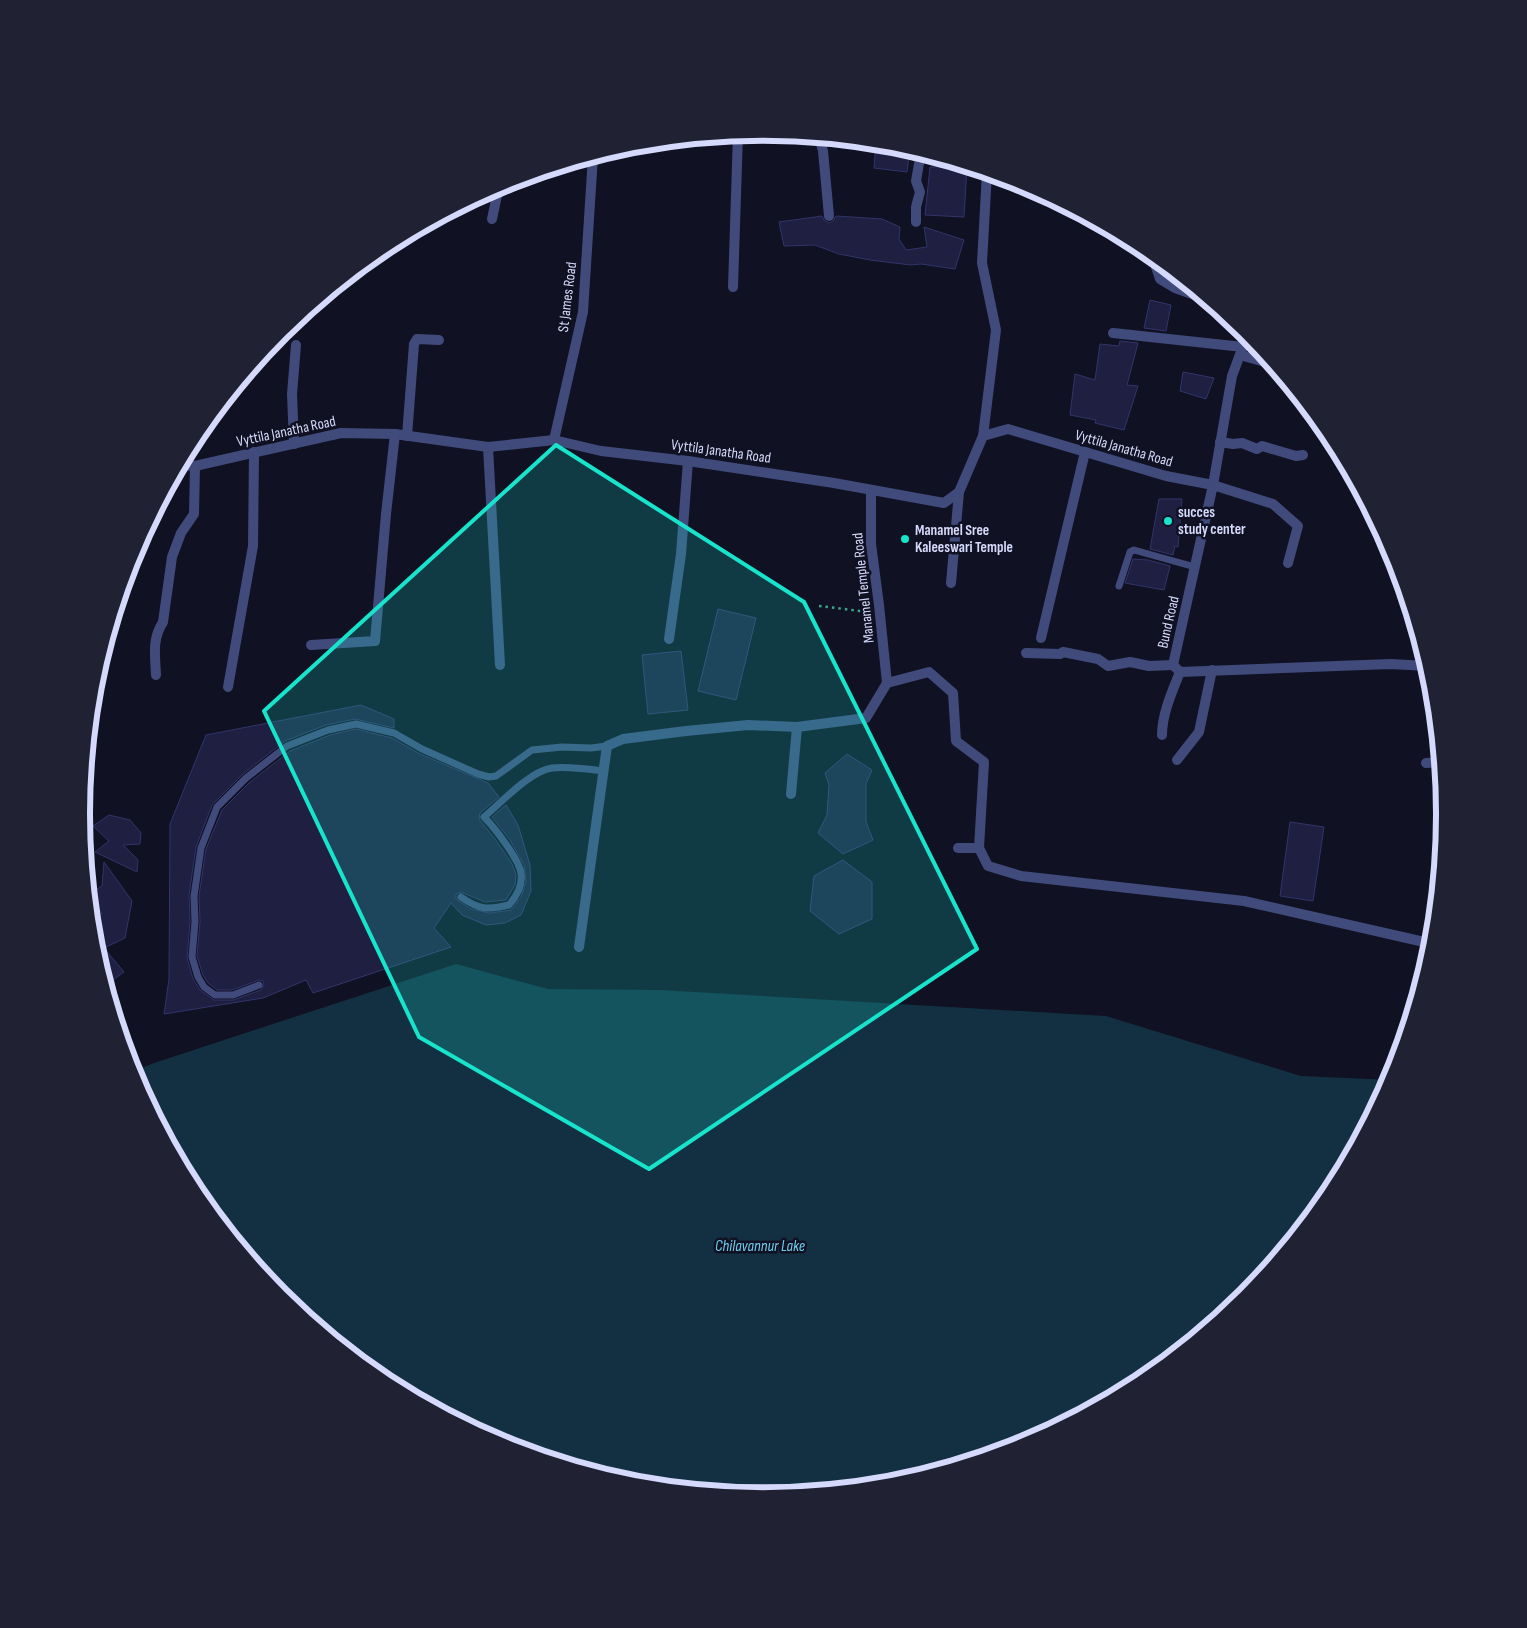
<svg xmlns="http://www.w3.org/2000/svg" width="1527" height="1628" font-family="'Sofia Sans Condensed',sans-serif">
<style>
.water{fill:#133043}
.building{fill:#1e1f41;stroke:#33346a}
.lines{fill:none;stroke-linecap:round;stroke-linejoin:round}
.path{stroke:#3ba88a;stroke-width:2.5;stroke-dasharray:2.5 4;stroke-linecap:butt}
.service{stroke:#404b7c;stroke-width:7}
.minor{stroke:#404b7c;stroke-width:10}
.tertiary{stroke:#404b7c;stroke-width:10}
.marked{fill:#18e4cc;fill-opacity:0.2;stroke:#18e4cc;stroke-width:4;stroke-linejoin:round}
.poi-dot{fill:#18e4cc;stroke:#101122;stroke-width:2}
.labels{text-anchor:middle;stroke-width:5;stroke-linejoin:round;paint-order:stroke}
.street-label{font-size:15px;fill:#d5d9fb;stroke:#101122}
.poi-label{font-size:15px;font-weight:bold;fill:#d5d9fb;stroke:#101122;text-anchor:start}
.water-label{font-size:16px;font-style:italic;fill:#6ed0f0;stroke:#101122}
.rim{fill:none;stroke:#d5d9fb;stroke-width:6}
</style>
<rect width="100%" height="100%" fill="#101122"/>
<polygon class="water" points="456,964 548,989 659,990 1106,1016 1301,1076 1391,1080 1331,1193 1246,1297 1142,1381 1024,1444 896,1483 763,1496 630,1483 502,1444 384,1381 281,1296 196,1193 133,1075 132,1072 154,1063"/>
<g class="building">
<polygon points="876,143 897,145 910,149 907,172 874,168"/>
<polygon points="967,166 964,217 925,215 930,167"/>
<polygon points="822,216 824,220 829,223 833,221 836,216 882,219 900,227 899,239 906,250 927,247 924,227 964,240 955,269 921,264 911,265 870,260 839,254 815,245 784,246 779,222"/>
<polygon points="1150,300 1171,305 1166,331 1144,328"/>
<polygon points="1120,341 1138,343 1127,385 1138,386 1124,430 1095,423 1096,420 1070,415 1075,374 1095,380 1100,344 1119,346"/>
<polygon points="1183,372 1214,378 1206,399 1180,391"/>
<polygon points="1159,499 1182,499 1178,547 1175,546 1173,555 1150,549"/>
<polygon points="1133,559 1148,560 1170,566 1164,590 1125,583"/>
<polygon points="718,609 756,618 736,700 698,691"/>
<polygon points="681,651 688,710 648,714 642,655"/>
<polygon points="361,705 394,719 394,728 355,719 326,725 285,741 243,774 212,805 196,847 189,895 190,922 187,958 193,979 200,990 214,1000 233,1000 261,990 264,985 263,981 259,980 232,990 217,990 208,983 203,975 197,956 200,922 199,896 206,849 222,810 250,782 290,751 330,735 356,729 392,738 420,754 488,783 499,797 480,813 479,819 495,839 511,862 516,874 515,885 506,900 485,902 461,892 456,894 456,899 471,909 490,913 511,910 521,897 526,882 524,865 510,840 492,817 506,805 518,825 530,865 531,891 521,915 505,923 486,925 462,915 451,903 434,928 451,947 313,993 306,980 263,998 164,1014 169,979 170,824 206,735"/>
<polygon points="847,754 872,770 866,784 866,822 873,840 843,854 818,833 827,815 829,785 825,773"/>
<polygon points="109,815 130,820 141,833 140,844 123,845 138,860 137,872 95,852 109,841 93,826"/>
<polygon points="1290,822 1324,827 1313,901 1280,896"/>
<polygon points="843,860 872,882 872,919 839,934 810,911 814,876"/>
<polygon points="104,862 132,901 125,938 104,948 124,972 106,985 94,947 92,919 102,913 90,900 89,894 102,886"/>
</g>
<g class="lines">
<polyline class="path" points="819,606 869,612"/>
<g class="service">
<polyline points="1119,586 1130,552 1134,550 1195,567"/>
<path d="M461 897C479 910 488 910 509 905 516 897 523 885 521 873 519 859 494 827 484 817 502 802 530 771 552 768 568 766 587 769 603 771"/>
<polyline points="259,985 233,995 215,995 204,987 198,977 192,957 195,922 194,896 201,848 217,807 246,778 287,746 328,730 356,724 394,733 422,749 478,774 489,777 496,776 532,750 562,747 591,748 607,746"/>
</g>
<g class="minor">
<polyline points="745,134 782,134"/>
<polyline points="819,137 823,151 829,216"/>
<polyline points="492,219 499,186"/>
<polyline points="916,222 916,207 920,192 916,181 921,152"/>
<polyline points="1156,258 1156,267 1160,279 1175,288 1206,299"/>
<polyline points="733,287 738,134"/>
<polyline points="1113,333 1243,347"/>
<polyline points="1240,355 1272,364"/>
<polyline points="407,436 414,344 417,339 439,340"/>
<polyline points="983,436 996,330 982,263 987,172"/>
<polyline points="554,440 583,312 593,156"/>
<polyline points="1220,442 1233,444 1242,443 1257,449 1262,446 1296,456 1303,455"/>
<polyline points="294,444 292,394 296,345"/>
<polyline points="488,447 500,665"/>
<polyline points="180,465 195,466 341,433 395,434 488,447 554,440 601,451 688,461 834,483 944,503 959,492 983,436 1008,429 1166,476 1213,485 1273,504 1298,526 1288,563"/>
<polyline points="871,490 871,544 879,605 887,683"/>
<polyline points="951,583 959,492"/>
<polyline points="1041,638 1085,452"/>
<polyline points="669,639 681,554 688,461"/>
<polyline points="311,645 375,641 386,514 395,434"/>
<polyline points="1026,653 1060,654 1063,652 1098,659 1108,666 1130,662 1149,666 1173,665"/>
<path d="M156 675C155 655 152 639 163 622L172 557 181 533 194 514 195 466"/>
<polyline points="228,687 253,546 254,452"/>
<path d="M1162 735C1162 714 1172 692 1180 672"/>
<polyline points="1177,760 1199,732 1212,670"/>
<polyline points="1426,763 1441,762"/>
<polyline points="791,794 797,727"/>
<polyline points="958,848 979,848"/>
<polyline points="579,947 607,746 623,739 686,731 748,725 797,727 866,718 887,683 929,672 953,693 956,741 984,762 979,848 988,866 1021,876 1244,901 1433,944"/>
</g>
<polyline class="tertiary" points="1248,333 1232,376 1213,485 1173,665 1180,672 1390,664 1428,666"/>
</g>
<path class="marked" d="M556 445 804 602 977 949 649 1169 419 1037 264 711Z"/>
<g class="poi-dot">
<circle cx="1168" cy="521" r="5"/>
<circle cx="905" cy="539" r="5"/>
</g>
<g class="labels">
<g class="street-label">
<text transform="translate(567 297) rotate(-83)" y="5">St James Road</text>
<text transform="translate(286 431) rotate(-12)" y="5">Vyttila Janatha Road</text>
<text transform="translate(1124 448) rotate(16)" y="5">Vyttila Janatha Road</text>
<text transform="translate(721 451) rotate(8)" y="5">Vyttila Janatha Road</text>
<text transform="translate(863 588) rotate(-96)" y="5">Manamel Temple Road</text>
<text transform="translate(1168 622) rotate(-77)" y="5">Bund Road</text>
</g>
<g class="poi-label">
<text x="1178" y="517">succes<tspan x="1178" dy="17">study center</tspan></text>
<text x="915" y="535">Manamel Sree<tspan x="915" dy="17">Kaleeswari Temple</tspan></text>
</g>
<g class="water-label">
<text x="760" y="1251">Chilavannur Lake</text>
</g>
</g>
<path d="M0 0H1527V1628H0ZM90 814a673 673 0 1 1 1346 0a673 673 0 1 1-1346 0Z" fill="#202133" fill-rule="evenodd"/>
<path class="rim" d="M90 814a673 673 0 1 1 1346 0a673 673 0 1 1-1346 0Z"/>
</svg>
